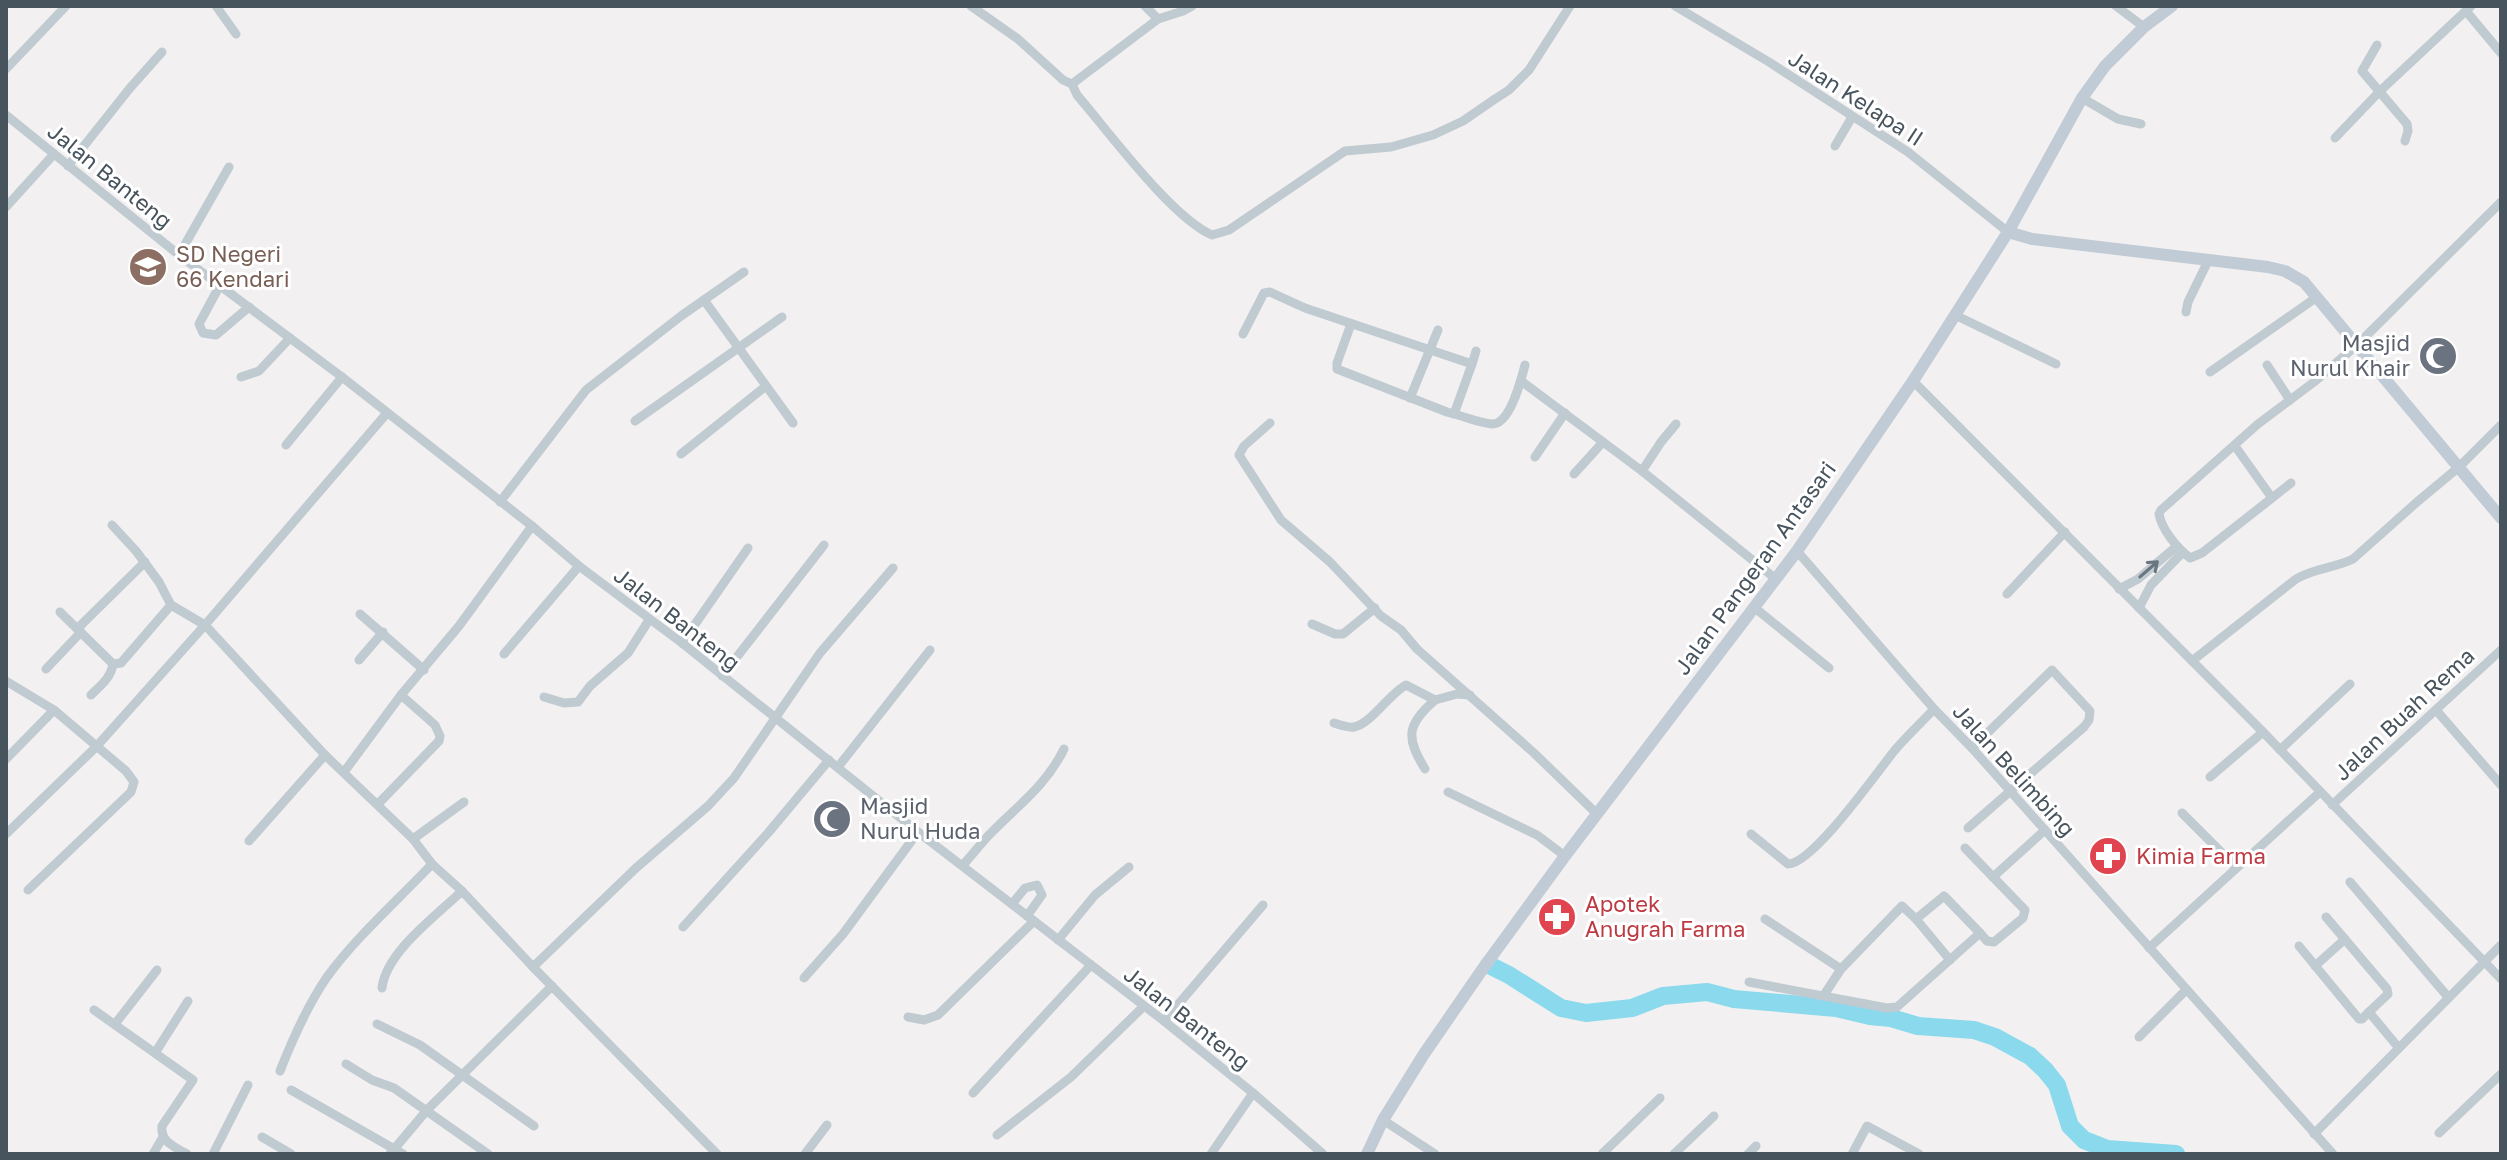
<svg xmlns="http://www.w3.org/2000/svg" width="2507" height="1160" font-family="'Golos Text',sans-serif">
<style>
.lines{fill:none;stroke-linecap:round;stroke-linejoin:round}
.river{stroke:#8bd9ed;stroke-width:18}
.street{stroke:#c0cad1;stroke-width:9}
.secondary{stroke:#c0cbd6;stroke-width:12}
.oneway{stroke:#6b7780}
.labels{text-anchor:middle;stroke-width:6;stroke-linejoin:round;paint-order:stroke}
.street-label{font-size:22px;fill:#47535d;stroke:#fff}
.education-label{font-size:22px;fill:#785e54;stroke:#fff;text-anchor:start}
.worship-label{font-size:22px;fill:#5b616d;stroke:#fff;text-anchor:end}
.health-label{font-size:22px;fill:#be3a42;stroke:#fff;text-anchor:start}
</style>
<rect width="100%" height="100%" fill="#f2f0f0"/>
<g class="lines">
<polyline class="river" points="1489,965 1509,975 1561,1008 1586,1013 1632,1008 1663,996 1707,992 1734,999 1836,1008 1870,1016 1891,1018 1918,1026 1974,1030 1995,1037 2030,1056 2045,1070 2057,1085 2070,1126 2084,1140 2107,1149 2176,1154"/>
<g class="street">
<polyline points="216,6 236,34"/>
<path d="M971 6 1018 39 1063 80 1072 84 1077 95C1109 132 1171 217 1212 235L1229 230 1345 151 1391 147 1433 135 1463 121 1495 99 1509 90 1529 70 1570 6"/>
<polyline points="1145,6 1158,19"/>
<polyline points="1675,6 1769,62 1908,152 2008,232"/>
<polyline points="2116,6 2144,27"/>
<polyline points="2466,11 2501,53"/>
<polyline points="2377,45 2362,71 2407,124 2408,131 2405,141"/>
<polyline points="6,69 66,6"/>
<polyline points="1072,84 1158,19 1183,11 1192,6"/>
<polyline points="2082,98 2118,119 2141,124"/>
<polyline points="6,115 179,255 342,377 532,526 579,566 682,643 918,832 1164,1021 1253,1093 1323,1154"/>
<polyline points="2335,138 2379,92 2471,6"/>
<polyline points="1835,146 1852,117"/>
<polyline points="68,166 130,88 162,52"/>
<polyline points="6,207 54,154"/>
<polyline points="179,255 229,167"/>
<polyline points="220,285 199,324 203,333 216,335 249,307"/>
<polyline points="704,300 793,423"/>
<polyline points="2186,312 2188,302 2208,261"/>
<polyline points="1955,315 2056,364"/>
<polyline points="1351,324 1337,363 1337,369 1447,412 1454,414 1472,364"/>
<polyline points="1243,334 1264,293 1270,292 1305,308 1472,364 1476,351"/>
<polyline points="2267,365 2290,400"/>
<polyline points="2210,372 2317,297"/>
<polyline points="241,377 259,371 290,338"/>
<polyline points="1521,381 1642,471 1776,579"/>
<polyline points="1913,381 2263,732 2501,979"/>
<polyline points="1410,398 1438,330"/>
<path d="M1454 414C1466 417 1480 423 1492 424 1510 425 1521 380 1525 365"/>
<polyline points="635,421 782,317"/>
<polyline points="1270,423 1244,446 1239,455 1281,520 1330,562 1381,616 1401,630 1417,649 1534,753 1597,814"/>
<polyline points="286,445 342,377"/>
<path d="M2235 446 2272 498 2202 553 2190 558C2177 548 2162 530 2159 514L2161 510 2258 424 2314 382 2358 344 2501 202"/>
<polyline points="681,454 766,386"/>
<polyline points="1535,457 1565,413"/>
<polyline points="1642,471 1661,442 1676,424"/>
<polyline points="1574,474 1603,442"/>
<polyline points="2272,498 2291,483"/>
<polyline points="500,502 586,390 681,316 744,272"/>
<polyline points="112,525 136,551 159,582 171,605 205,625 325,755 413,839 432,864 462,891 533,967 717,1154"/>
<polyline points="1797,551 1934,709 1972,748 2333,1154"/>
<polyline points="2119,589 2138,579 2177,546"/>
<polyline points="2007,594 2065,532"/>
<polyline points="1755,608 1829,668"/>
<polyline points="2139,608 2151,585 2183,552"/>
<polyline points="60,612 113,664 121,663 171,605"/>
<polyline points="360,614 424,670"/>
<polyline points="1312,624 1335,634 1343,634 1375,608"/>
<polyline points="78,628 145,562"/>
<polyline points="682,643 748,548"/>
<polyline points="504,654 579,566"/>
<polyline points="359,660 383,632"/>
<path d="M2192 661 2296 579C2314 568 2335 568 2353 559L2417 502 2459 467 2501 425"/>
<polyline points="46,669 81,632"/>
<polyline points="722,676 824,545"/>
<polyline points="6,681 54,710 126,771 134,782 131,792 28,890"/>
<path d="M91 695C100 686 111 678 113 664"/>
<polyline points="401,695 459,626 532,526"/>
<polyline points="544,697 564,703 578,702 590,686 628,653 649,620"/>
<polyline points="2436,710 2501,785"/>
<path d="M1334 723C1340 725 1348 728 1354 727 1371 724 1389 694 1406 685L1435 700 1457 694 1470 695"/>
<polyline points="2280,750 2350,684"/>
<polyline points="6,759 54,710"/>
<polyline points="838,767 930,650"/>
<path d="M1425 769C1406 738 1406 725 1435 700"/>
<polyline points="344,772 401,695 435,725 440,736 439,741 378,804"/>
<polyline points="2210,777 2263,732"/>
<polyline points="1448,792 1537,835 1565,856"/>
<polyline points="2332,805 2501,650"/>
<polyline points="2182,813 2236,867"/>
<polyline points="1968,828 2084,727 2089,720 2090,711 2052,670 1972,748"/>
<polyline points="6,834 96,747 205,625 387,413"/>
<path d="M1751 834 1788 864C1813 864 1877 772 1895 750 1907 736 1921 723 1934 709"/>
<polyline points="413,839 464,802"/>
<polyline points="249,841 325,755"/>
<polyline points="1965,848 1993,877"/>
<path d="M963 865C971 856 980 845 988 836 1016 807 1046 786 1064 749"/>
<polyline points="2350,882 2448,997"/>
<polyline points="1012,904 1025,888 1037,885 1042,895 1027,916"/>
<polyline points="2326,917 2387,989 2388,994 2369,1012"/>
<polyline points="1765,919 1841,969 1902,906 1916,919 1944,896 1980,933"/>
<polyline points="1916,919 1950,960"/>
<polyline points="683,927 768,833 829,760"/>
<polyline points="1058,940 1095,895 1129,867"/>
<polyline points="2299,946 2359,1019 2362,1019 2369,1012 2398,1047"/>
<polyline points="2149,948 2320,792"/>
<polyline points="2315,966 2345,939"/>
<polyline points="533,967 636,868 708,806 734,778 820,653 893,568"/>
<polyline points="804,978 843,934 918,832"/>
<polyline points="1749,982 1887,1008 1897,1007 1980,933 1987,941 1994,942 2023,918 2025,910 1993,877 2045,830"/>
<path d="M382 988C386 952 437 915 462 891"/>
<polyline points="1824,995 1841,969"/>
<path d="M94 1010 193 1080 162 1126C160 1142 175 1147 187 1154"/>
<polyline points="908,1017 924,1020 938,1015 1034,921"/>
<polyline points="1164,1021 1263,905"/>
<polyline points="115,1024 157,970"/>
<polyline points="377,1024 420,1045 534,1126"/>
<polyline points="2139,1037 2186,990"/>
<polyline points="155,1053 188,1001"/>
<polyline points="346,1064 372,1080 394,1088 488,1154"/>
<path d="M280 1071C293 1038 307 1006 327 977 357 936 397 901 432 864"/>
<polyline points="291,1090 403,1154"/>
<polyline points="973,1093 1091,965"/>
<polyline points="1383,1120 1435,1154"/>
<polyline points="2439,1133 2501,1074"/>
<polyline points="2314,1134 2501,945"/>
<polyline points="997,1135 1071,1077 1143,1007"/>
<polyline points="262,1137 291,1154"/>
<polyline points="153,1154 163,1137"/>
<polyline points="213,1154 248,1085"/>
<polyline points="390,1154 427,1110 552,986"/>
<polyline points="805,1154 827,1125"/>
<polyline points="1211,1154 1253,1093"/>
<polyline points="1602,1154 1660,1098"/>
<polyline points="1674,1154 1714,1116"/>
<polyline points="1748,1154 1756,1146"/>
<polyline points="1852,1154 1867,1126 1919,1154"/>
</g>
<g class="secondary">
<polyline points="2008,232 2032,239 2268,267 2285,271 2304,282 2501,518"/>
<polyline points="1367,1154 1383,1120 1424,1054 1484,967 1565,856 1797,551 1913,381 2008,232 2082,98 2105,66 2144,27 2172,6"/>
</g>
</g>
<defs><path id="oneway-shaft" d="M-6 0H5M1.5-3L5.5 0L1.5 3" fill="none" stroke-width="1.6" stroke-linecap="round" stroke-linejoin="round" transform="scale(2)"/></defs>
<use class="oneway" href="#oneway-shaft" transform="translate(2149 569) rotate(-41)"/>
<defs>
<g id="school-disc" transform="scale(2)"><circle r="9.5" fill="#8d6e63" stroke="#fff"/><path d="M0-5L7-2L0 1L-7-2ZM-4 1L0 2.5L4 1V4Q0 6-4 4Z" fill="#fff"/></g>
<g id="mosque-disc" transform="scale(2)"><circle r="9.5" fill="#6b7280" stroke="#fff"/><path d="M3.5-4.9A6 6 0 1 0 3.5 4.9A5 5 0 1 1 3.5-4.9Z" fill="#fff"/></g>
<g id="pharmacy-disc" transform="scale(2)"><circle r="9.5" fill="#e0444e" stroke="#fff"/><path d="M-2-6h4v4h4v4h-4v4h-4v-4h-4v-4h4Z" fill="#fff"/></g>
</defs>
<g fill-rule="evenodd">
<use href="#school-disc" x="148" y="267"/>
<use href="#mosque-disc" x="2438" y="356"/>
<use href="#mosque-disc" x="832" y="819"/>
<use href="#pharmacy-disc" x="2108" y="856"/>
<use href="#pharmacy-disc" x="1557" y="917"/>
</g>
<g class="labels">
<g class="street-label">
<text transform="translate(1856 98) rotate(33)" y="8">Jalan Kelapa II</text>
<text transform="translate(110 176) rotate(39)" y="8">Jalan Banteng</text>
<text transform="translate(1755 568) rotate(-54)" y="8">Jalan Pangeran Antasari</text>
<text transform="translate(677 619) rotate(38)" y="8">Jalan Banteng</text>
<text transform="translate(2404 714) rotate(-43)" y="8">Jalan Buah Rema</text>
<text transform="translate(2014 770) rotate(48)" y="8">Jalan Belimbing</text>
<text transform="translate(1187 1018) rotate(38)" y="8">Jalan Banteng</text>
</g>
<g class="education-label">
<text x="176" y="262">SD Negeri<tspan x="176" dy="25">66 Kendari</tspan></text>
</g>
<g class="worship-label">
<text x="2410" y="351">Masjid<tspan x="2410" dy="25">Nurul Khair</tspan></text>
<text x="860" y="814" text-anchor="start">Masjid<tspan x="860" dy="25">Nurul Huda</tspan></text>
</g>
<g class="health-label">
<text x="2136" y="864">Kimia Farma</text>
<text x="1585" y="912">Apotek<tspan x="1585" dy="25">Anugrah Farma</tspan></text>
</g>
</g>
<rect width="2507" height="1160" fill="none" stroke="#47535d" stroke-width="16"/>
</svg>
